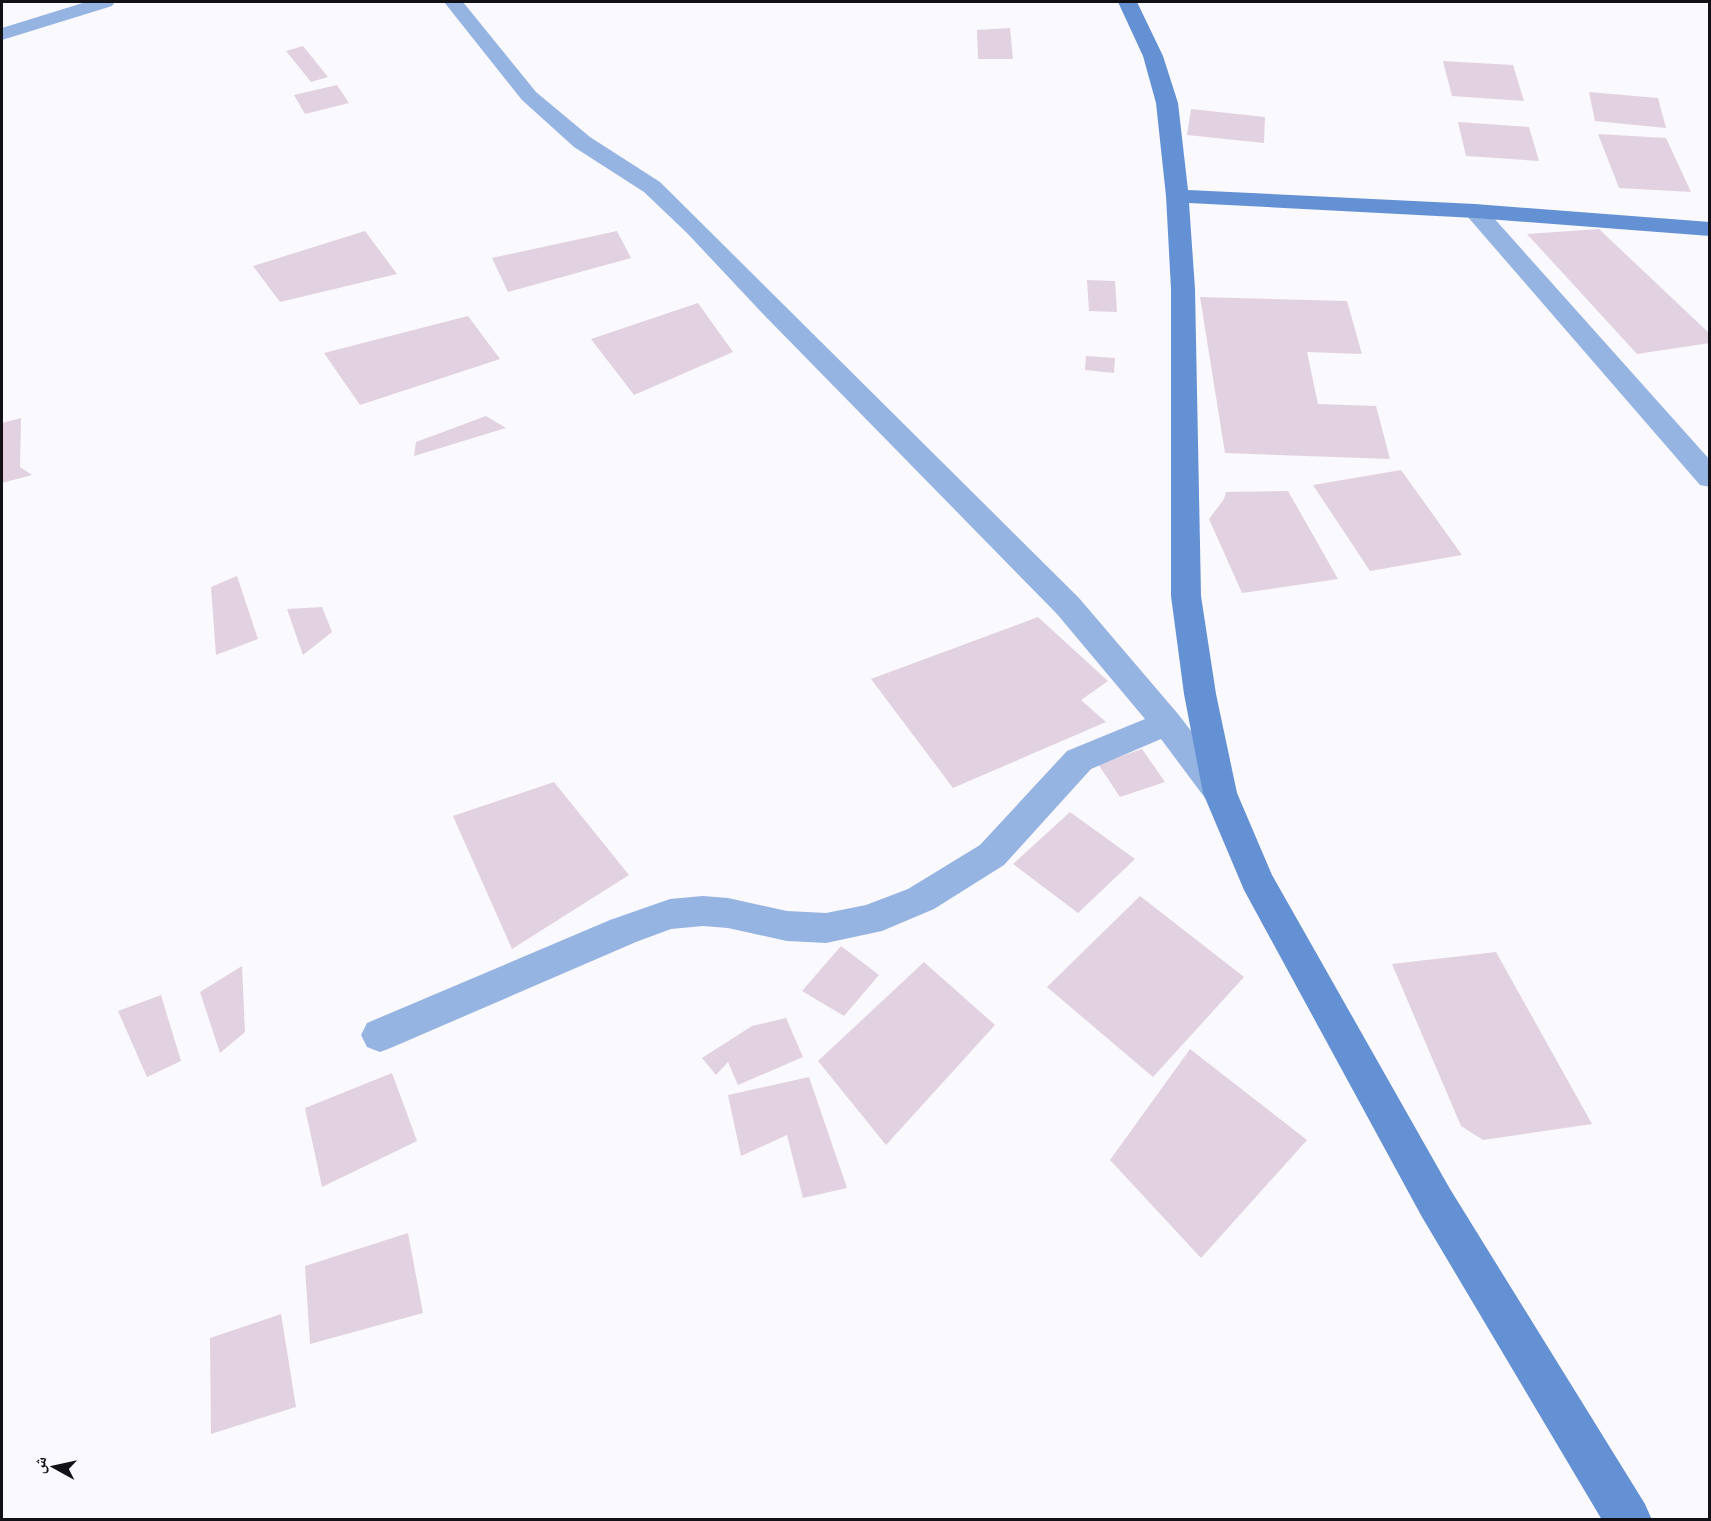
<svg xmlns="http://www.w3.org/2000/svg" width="1711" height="1521" font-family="'Archivo Narrow','Noto Naskh Arabic',sans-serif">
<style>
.building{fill:#e2d2e1}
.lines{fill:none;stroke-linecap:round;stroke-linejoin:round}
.street{fill:#96b4e2;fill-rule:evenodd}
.secondary{fill:#6491d4;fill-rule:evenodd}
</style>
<rect width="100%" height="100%" fill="#faf9fd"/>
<g class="building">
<polygon points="1010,28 1013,59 978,59 977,30"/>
<polygon points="303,46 328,77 311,82 286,51"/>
<polygon points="1443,61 1513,65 1524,101 1452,96"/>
<polygon points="337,85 349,103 305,114 294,95"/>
<polygon points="1589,92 1658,98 1666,128 1595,121"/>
<polygon points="1191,109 1265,117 1264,143 1187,135"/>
<polygon points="1458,122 1529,127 1539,161 1466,156"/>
<polygon points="1598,134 1666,138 1691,192 1619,188"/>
<polygon points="1599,229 1710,334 1710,343 1637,354 1527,234"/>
<polygon points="365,231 397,274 280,302 253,266"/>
<polygon points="617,231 631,258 508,292 492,258"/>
<polygon points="1087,280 1115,281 1117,312 1089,311"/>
<polygon points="1200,297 1347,301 1362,354 1307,352 1318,404 1376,406 1390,459 1225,453"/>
<polygon points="698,303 733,352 634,395 591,339"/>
<polygon points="468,316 500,359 360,405 324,353"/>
<polygon points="1086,356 1115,358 1114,373 1085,370"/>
<polygon points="486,416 506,428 414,456 416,442"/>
<polygon points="21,418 20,467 32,475 2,483 2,423"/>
<polygon points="1401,470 1462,555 1370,571 1313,485"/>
<polygon points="1288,491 1338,579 1242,593 1209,519 1224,499 1226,492"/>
<polygon points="237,576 258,639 216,655 211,587"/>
<polygon points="322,607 332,632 303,655 287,609"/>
<polygon points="1038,617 1108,681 1081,700 1106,722 953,788 871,679"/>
<polygon points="1142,749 1165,782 1120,797 1098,764"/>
<polygon points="554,782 629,875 512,949 453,816"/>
<polygon points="1070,812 1135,859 1078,913 1013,864"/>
<polygon points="1140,896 1244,977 1153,1077 1047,987"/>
<polygon points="841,946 879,975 844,1016 802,991"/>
<polygon points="1496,952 1592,1124 1483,1140 1461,1126 1392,964"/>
<polygon points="924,962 995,1025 886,1145 818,1061"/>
<polygon points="242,966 245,1032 220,1053 200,992"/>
<polygon points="161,995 181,1061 147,1077 118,1011"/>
<polygon points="786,1018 803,1057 738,1085 728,1062 716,1075 702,1058 752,1026"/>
<polygon points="1190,1049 1307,1140 1201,1258 1110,1160"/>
<polygon points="392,1073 417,1141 322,1187 305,1108"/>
<polygon points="809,1077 847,1188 803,1198 787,1135 741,1156 728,1095"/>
<polygon points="408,1233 423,1313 310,1344 305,1266"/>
<polygon points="281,1314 296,1407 211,1434 210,1338"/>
</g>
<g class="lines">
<g class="street">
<polygon points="86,2 115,2 112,6 2,40 2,28"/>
<polygon points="444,2 463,2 536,92 590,137 660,182 1079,598 1178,714 1232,784 1237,793 1232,802 1220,806 1208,802 1161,739 1091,769 1004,865 934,909 882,931 826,943 787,941 728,928 703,926 671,929 636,942 393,1047 380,1052 367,1047 361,1035 367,1023 610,920 670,899 703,896 728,898 787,911 826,913 866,905 908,889 980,845 1067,751 1145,719 1057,614 765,316 687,233 644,192 574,147 522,100"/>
<polygon points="1475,204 1483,206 1710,460 1710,487 1700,485 1467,216 1463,211 1467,206"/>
</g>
<polygon class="secondary" points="1118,2 1137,2 1163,56 1178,103 1188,190 1475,204 1710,222 1710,236 1475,218 1189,203 1195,289 1201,596 1216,694 1237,793 1272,875 1450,1189 1645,1504 1652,1520 1602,1520 1422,1217 1244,890 1203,793 1184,694 1171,596 1171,289 1166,196 1156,103 1143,56"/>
</g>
<rect width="1711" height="1521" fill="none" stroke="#121118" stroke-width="6"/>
<g transform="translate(54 1467) rotate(278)" stroke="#faf9fd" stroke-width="4.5" paint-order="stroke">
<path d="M0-4.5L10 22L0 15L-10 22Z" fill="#121118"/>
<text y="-9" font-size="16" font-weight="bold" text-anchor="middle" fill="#121118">ش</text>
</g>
</svg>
